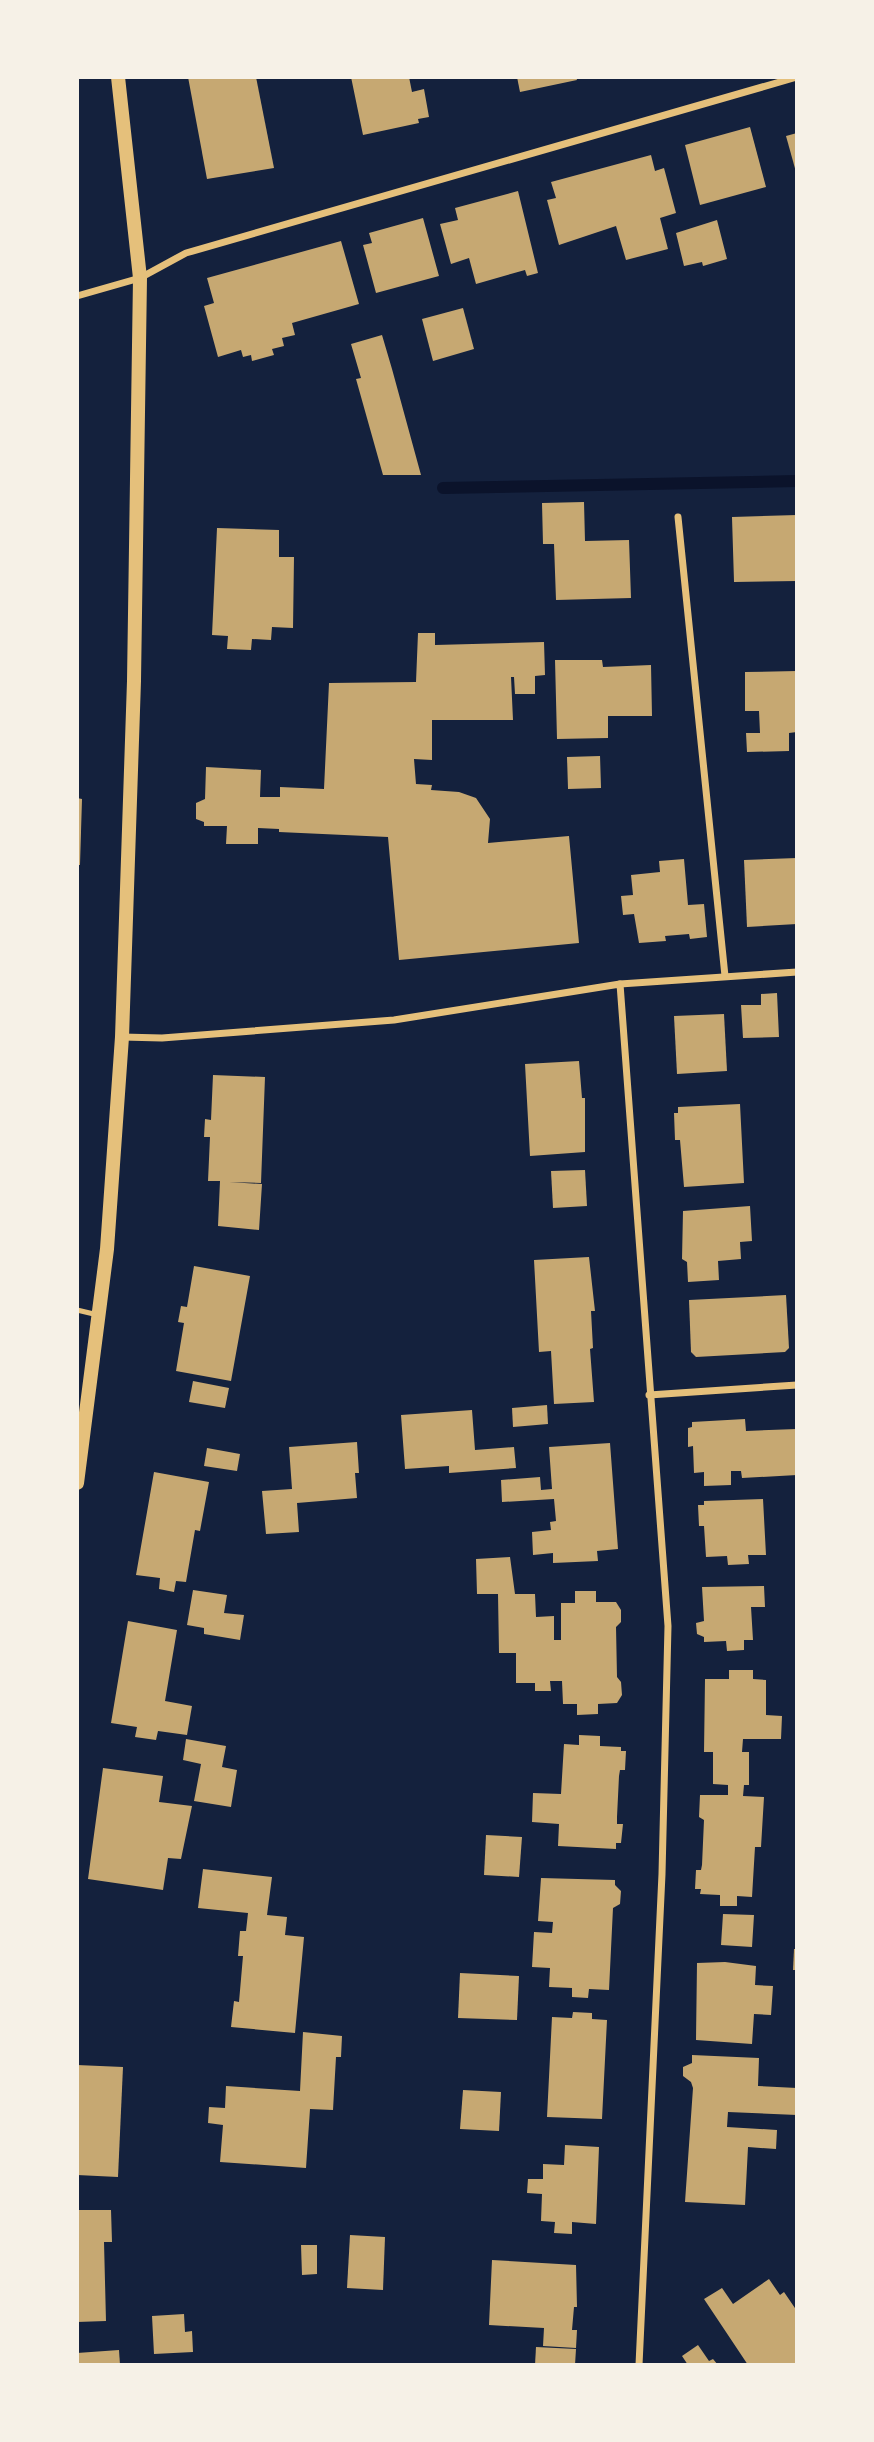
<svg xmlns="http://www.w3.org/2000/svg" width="874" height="2442" font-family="'Archivo Narrow',sans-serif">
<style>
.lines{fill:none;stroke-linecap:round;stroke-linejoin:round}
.stream{stroke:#0b132b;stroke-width:12}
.building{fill:#c6a872}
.service{stroke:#e5c07b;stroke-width:5}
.minor{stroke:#e5c07b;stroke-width:7}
.secondary{stroke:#e5c07b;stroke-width:14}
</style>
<rect width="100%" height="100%" fill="#14213d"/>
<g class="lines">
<polyline class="stream" points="443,488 797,481"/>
</g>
<g class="building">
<polygon points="188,77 256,77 274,168 207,179"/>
<polygon points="351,77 409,77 412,92 424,89 429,117 418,119 419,123 363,135"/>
<polygon points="517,77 576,77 577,80 520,92"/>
<polygon points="750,127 766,187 700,205 685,145"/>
<polygon points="797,133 797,172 796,172 786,136"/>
<polygon points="651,155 655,171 664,168 676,213 660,218 668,249 626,260 616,226 559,245 547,200 556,198 551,182"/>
<polygon points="518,191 538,273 527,276 525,270 476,284 469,258 451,264 440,224 458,220 455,208"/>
<polygon points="423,218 439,276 376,293 363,245 372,243 369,233"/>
<polygon points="717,220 727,259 703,266 702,262 684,266 676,233"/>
<polygon points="341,241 359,304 292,323 295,335 282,338 284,346 272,349 274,355 252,361 251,355 243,357 241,350 218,357 204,306 214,303 207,278"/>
<polygon points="463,308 474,349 433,361 422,319"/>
<polygon points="382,335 392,369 421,475 383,475 356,379 361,378 351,344"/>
<polygon points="584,502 585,541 629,540 631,598 556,600 554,544 543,544 542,503"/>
<polygon points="797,515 797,581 734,582 732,517"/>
<polygon points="217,528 279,530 279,557 294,557 293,628 272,627 271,640 252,639 251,650 227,649 228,636 212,635"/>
<polygon points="418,633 435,633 435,645 544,642 545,675 535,676 535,694 515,694 514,677 511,677 513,720 432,720 432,760 414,759 416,784 432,785 431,790 459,792 476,798 490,819 488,843 569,836 579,943 399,960 388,837 279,832 279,829 258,828 258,844 226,844 227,826 204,826 204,822 196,819 196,803 205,799 206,767 261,770 260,797 280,797 280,787 324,789 329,683 416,682"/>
<polygon points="555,660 602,660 603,667 651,665 652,716 608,716 608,738 557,739"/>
<polygon points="797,671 797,732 789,733 789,751 747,752 746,733 760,733 759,711 745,711 745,672"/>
<polygon points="600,756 601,788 568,789 567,757"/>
<polygon points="77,798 82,799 80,865 77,865"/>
<polygon points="797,858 797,924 747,927 744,860"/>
<polygon points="684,859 688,905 704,904 707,937 690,939 689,934 665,936 666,941 639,943 634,914 623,915 621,896 633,895 631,875 660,872 659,861"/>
<polygon points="777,993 779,1037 743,1038 741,1005 761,1005 761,994"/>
<polygon points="724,1014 727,1071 677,1074 674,1016"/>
<polygon points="579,1061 582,1098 585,1098 585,1152 530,1156 525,1064"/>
<polygon points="213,1075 265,1077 261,1183 229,1182 262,1184 259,1230 218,1226 220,1181 208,1181 210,1137 204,1137 205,1119 211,1120"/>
<polygon points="740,1104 744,1183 684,1187 680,1140 675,1140 674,1113 678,1113 678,1107"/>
<polygon points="585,1170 587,1206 553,1208 551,1171"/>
<polygon points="750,1206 752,1241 740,1242 741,1259 718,1261 719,1280 688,1282 687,1262 682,1259 683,1211"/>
<polygon points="589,1257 595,1311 591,1311 593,1348 590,1349 594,1402 554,1404 551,1351 539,1352 534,1260"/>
<polygon points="194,1266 250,1276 231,1381 176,1371 184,1323 178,1322 181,1306 187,1307"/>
<polygon points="786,1295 789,1348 785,1352 696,1357 691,1352 689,1300"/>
<polygon points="193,1381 229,1388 225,1408 189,1402"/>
<polygon points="547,1405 548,1424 513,1427 512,1408"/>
<polygon points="472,1410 475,1450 514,1447 516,1468 449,1473 449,1466 405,1469 401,1415"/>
<polygon points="745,1419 746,1431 797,1429 797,1475 742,1478 741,1471 731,1471 731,1485 704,1486 704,1472 694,1473 693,1446 688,1447 688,1428 692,1427 692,1422"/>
<polygon points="357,1442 359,1473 355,1473 357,1498 297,1503 299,1532 266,1534 262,1491 292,1489 289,1447"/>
<polygon points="610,1443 618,1549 597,1551 598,1561 553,1563 553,1553 533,1555 532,1532 551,1530 550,1522 556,1521 554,1499 502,1502 501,1480 540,1477 541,1490 552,1489 549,1447"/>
<polygon points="207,1448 240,1454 237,1471 204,1466"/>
<polygon points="154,1472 209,1482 200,1531 195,1530 186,1582 176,1581 174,1592 159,1589 160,1578 136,1575"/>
<polygon points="763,1499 766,1555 748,1555 749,1564 728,1565 727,1556 706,1557 704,1526 699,1526 698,1505 704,1505 704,1501"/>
<polygon points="510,1557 515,1594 535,1594 536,1617 554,1616 554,1640 561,1640 561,1603 575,1603 575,1591 596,1591 596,1602 616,1602 621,1610 621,1622 616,1627 617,1677 621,1682 622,1695 617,1703 598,1704 598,1714 577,1715 577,1704 563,1704 562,1681 550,1681 551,1691 535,1691 535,1683 516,1683 516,1653 499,1653 498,1594 477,1594 476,1559"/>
<polygon points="764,1586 765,1607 751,1607 753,1640 744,1640 744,1650 727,1651 726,1641 704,1642 704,1637 697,1634 696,1623 704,1621 702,1587"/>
<polygon points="193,1590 227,1595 224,1613 244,1615 240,1640 204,1634 204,1628 187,1625"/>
<polygon points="128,1621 177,1630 165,1701 192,1706 187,1735 158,1731 156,1740 135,1737 137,1727 111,1723"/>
<polygon points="729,1670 753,1670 753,1679 766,1680 766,1715 782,1716 781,1739 743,1739 742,1752 749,1752 749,1785 744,1785 743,1796 764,1797 761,1847 755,1847 752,1897 737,1896 737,1906 720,1906 720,1895 700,1894 701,1889 695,1889 696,1870 701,1870 702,1865 704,1820 699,1817 700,1795 728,1795 728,1785 713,1784 713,1752 704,1752 705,1679 729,1679"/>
<polygon points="579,1735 600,1736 600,1746 621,1747 621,1751 626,1751 625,1770 620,1770 619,1776 617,1817 617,1824 623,1824 621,1843 616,1843 616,1849 558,1846 559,1824 532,1822 533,1793 561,1794 564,1744 579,1745"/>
<polygon points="186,1739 226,1746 222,1767 237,1770 231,1807 194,1801 201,1764 183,1760"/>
<polygon points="103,1768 163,1776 159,1802 192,1806 181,1859 168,1858 163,1890 88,1879"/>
<polygon points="486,1835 522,1837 519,1877 484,1875"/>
<polygon points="203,1869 272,1877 267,1915 287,1917 285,1935 304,1937 295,2033 231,2027 234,2001 239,2002 243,1956 238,1956 240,1931 246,1931 248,1913 198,1908"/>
<polygon points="541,1878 615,1880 615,1885 621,1891 620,1904 613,1908 609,1990 589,1989 588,1998 572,1997 572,1988 549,1987 550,1968 532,1967 534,1932 552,1933 553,1922 538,1921"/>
<polygon points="723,1914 754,1915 752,1947 721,1945"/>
<polygon points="794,1949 797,1949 797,1970 793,1970"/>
<polygon points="725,1962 756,1966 755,1985 773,1986 771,2015 754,2014 752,2044 696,2040 697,1963"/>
<polygon points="460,1973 519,1976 517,2020 458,2018"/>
<polygon points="573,2012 592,2013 592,2019 607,2020 602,2119 547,2117 552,2017 572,2018"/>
<polygon points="303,2032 342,2036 341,2057 336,2057 333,2110 310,2109 306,2168 220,2162 223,2125 208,2123 209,2107 225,2108 226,2086 300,2091"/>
<polygon points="692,2055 759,2058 758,2086 797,2088 797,2115 728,2112 727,2127 777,2130 776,2149 748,2147 745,2205 685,2202 693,2088 691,2082 683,2076 683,2067 692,2063"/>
<polygon points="77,2065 123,2067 118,2177 77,2175"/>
<polygon points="463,2090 501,2092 499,2131 460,2129"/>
<polygon points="565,2145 599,2147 596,2224 572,2222 572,2234 554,2233 555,2222 541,2221 542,2194 527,2193 528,2179 543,2179 543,2164 564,2165"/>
<polygon points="77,2210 111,2210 112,2242 104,2242 106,2321 77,2322"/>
<polygon points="350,2235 385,2237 383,2290 347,2288"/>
<polygon points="301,2245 317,2245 317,2274 302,2275"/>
<polygon points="492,2260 576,2265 577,2307 574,2307 572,2330 577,2330 576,2348 543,2346 544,2328 489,2325"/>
<polygon points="769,2279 780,2295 784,2292 797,2311 797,2365 748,2365 704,2299 722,2288 733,2304"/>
<polygon points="184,2314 185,2332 192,2331 193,2352 154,2354 152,2316"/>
<polygon points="698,2345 709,2361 713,2359 718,2365 688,2365 682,2356"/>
<polygon points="536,2347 576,2349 575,2365 535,2365"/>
<polygon points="119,2350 120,2365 77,2365 77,2353"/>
</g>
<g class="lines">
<polyline class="service" points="77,1310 98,1315"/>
<g class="minor">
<polyline points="77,296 140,278 186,253 797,77"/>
<polyline points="678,517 725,976"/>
<polyline points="620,984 797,972"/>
<polyline points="122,1037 162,1038 394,1020 620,984 668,1626 662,1874 639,2365"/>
<polyline points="649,1395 797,1385"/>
</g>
<polyline class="secondary" points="77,1483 107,1249 122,1037 134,681 140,278 118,77"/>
</g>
<rect width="874" height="2442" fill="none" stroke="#f6f1e7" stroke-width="158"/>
</svg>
